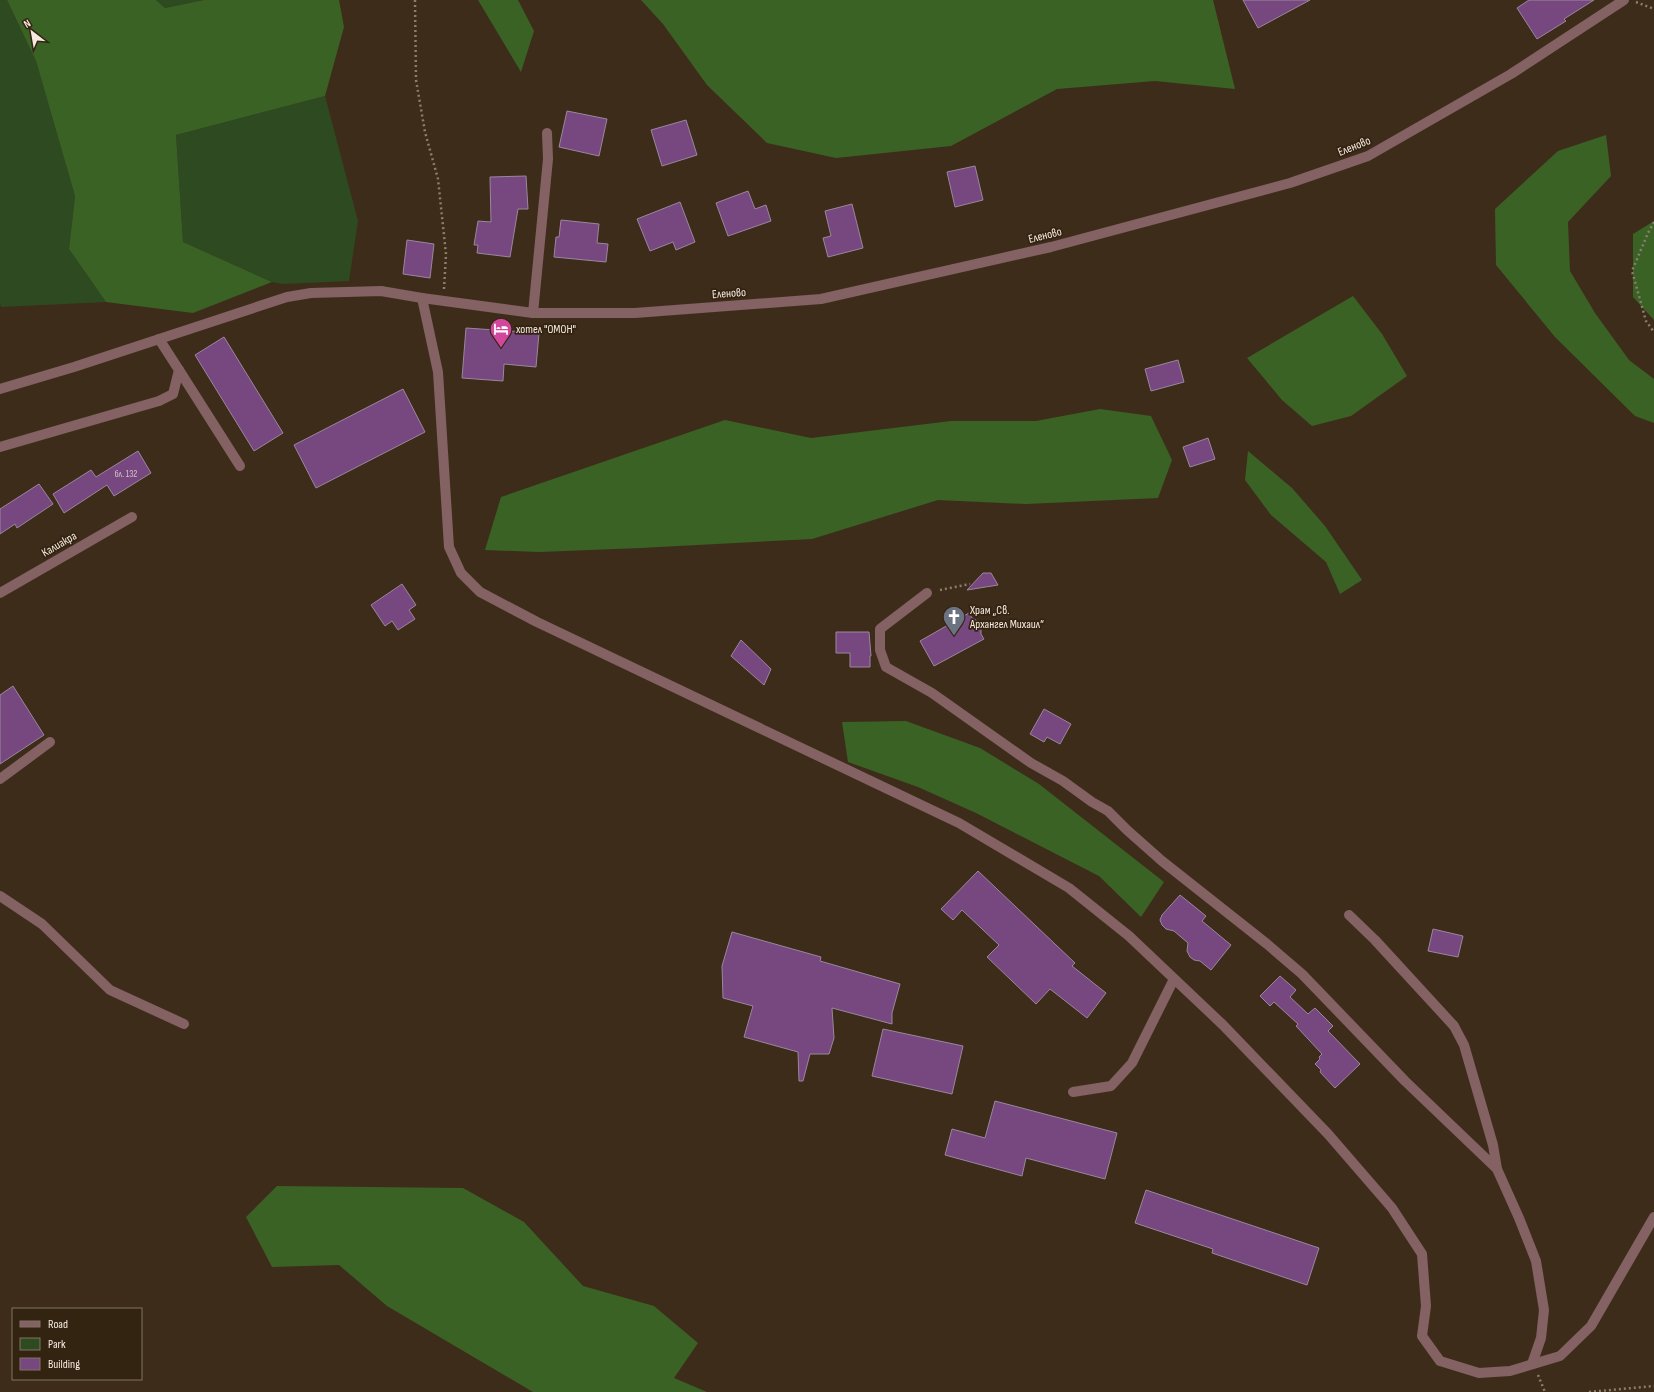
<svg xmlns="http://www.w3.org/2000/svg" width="1654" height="1392" font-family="'Sofia Sans Condensed',sans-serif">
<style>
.green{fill:#2e4a21}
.forest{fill:#3a6225}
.building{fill:#76487f;stroke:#9a879d}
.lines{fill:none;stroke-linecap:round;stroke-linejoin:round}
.path{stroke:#8c7d6f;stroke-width:2.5;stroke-dasharray:2 3;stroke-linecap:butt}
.street{stroke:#846163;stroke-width:10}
.labels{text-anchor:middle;stroke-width:3.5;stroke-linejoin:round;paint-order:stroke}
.number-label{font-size:10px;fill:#d6c2c8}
.street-label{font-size:12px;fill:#f6eae0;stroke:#332311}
.poi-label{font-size:12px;fill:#f6eae0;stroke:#332311;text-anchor:start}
</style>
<rect width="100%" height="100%" fill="#3e2c1b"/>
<g class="green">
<polygon points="0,0 7,0 36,61 75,196 69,249 106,302 1,307 0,303"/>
<polygon points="156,0 204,0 165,8"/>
<polygon points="325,96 358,221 349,281 282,284 272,282 183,242 176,135"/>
</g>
<g class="forest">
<polygon points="7,0 156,0 165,8 204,0 339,0 344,27 325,96 176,135 183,242 272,282 193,313 106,302 69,249 75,196 36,61"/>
<polygon points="478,0 518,0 534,31 521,72"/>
<polygon points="641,0 1213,0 1235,89 1155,81 1057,89 951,146 836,158 767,143 707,85 663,24"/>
<polygon points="1606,135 1611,176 1568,222 1570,271 1595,313 1629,360 1654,379 1654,423 1635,416 1555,337 1496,265 1495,209 1558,151"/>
<polygon points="1654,221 1654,320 1633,297 1633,234"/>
<polygon points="1353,296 1382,334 1407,376 1351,416 1312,426 1282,400 1247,358"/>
<polygon points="1100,409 1151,416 1172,460 1158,498 1026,504 938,500 812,539 640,548 539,552 485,550 501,497 725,420 811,438 951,421 1036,421"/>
<polygon points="1248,451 1292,488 1325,526 1362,580 1340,594 1326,562 1271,515 1245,480"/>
<polygon points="906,721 980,748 1039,784 1164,882 1141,917 1099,876 976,813 918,787 848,762 842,722"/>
<polygon points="277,1186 463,1188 524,1222 583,1286 654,1306 698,1343 674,1378 707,1392 533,1392 387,1306 339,1265 272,1267 246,1217"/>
</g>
<g class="building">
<polygon points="1243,0 1310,0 1258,28"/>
<polygon points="1529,0 1594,0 1564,19 1566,21 1537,39 1517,8"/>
<polygon points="567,111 607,119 599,156 559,147"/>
<polygon points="686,120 697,155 662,166 651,130"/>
<polygon points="975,166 983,200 955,207 947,172"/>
<polygon points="526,176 528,209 518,209 510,257 477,253 478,245 474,245 478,221 491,222 490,177"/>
<polygon points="748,191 755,209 766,205 771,221 728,236 716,203"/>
<polygon points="680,202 695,242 676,250 673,242 650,251 637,219"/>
<polygon points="852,204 863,248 828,257 823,238 831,236 825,211"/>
<polygon points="561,220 599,224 597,243 608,244 606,262 554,257 556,237 559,237"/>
<polygon points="407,240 434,244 430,278 403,274"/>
<polygon points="466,328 539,333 536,367 504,364 503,381 462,378"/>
<polygon points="224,337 283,433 254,451 195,355"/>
<polygon points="1178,360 1184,382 1151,391 1145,369"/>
<polygon points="403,389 425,432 316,488 294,445"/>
<polygon points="1208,438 1215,459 1190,467 1183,447"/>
<polygon points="138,451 151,473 114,496 107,485 64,513 53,494 91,470 96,477"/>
<polygon points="39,484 53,504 17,528 15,524 0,534 0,509"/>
<polygon points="983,573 991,573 998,585 967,590"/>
<polygon points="402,584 416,605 409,610 415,619 398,630 392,621 385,626 371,605"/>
<polygon points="969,613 972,618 981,623 981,634 984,639 934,666 920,641"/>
<polygon points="836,632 869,632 871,656 870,656 870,667 850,667 850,653 836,653"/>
<polygon points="741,640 771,669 764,685 731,656"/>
<polygon points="13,686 44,735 0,764 0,695"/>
<polygon points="1044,709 1071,724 1060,744 1047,737 1044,742 1030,734"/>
<polygon points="978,871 1075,963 1072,966 1106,993 1087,1018 1050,989 1036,1004 987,957 999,945 962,910 953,920 941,909"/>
<polygon points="1180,895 1206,916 1202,921 1231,945 1211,970 1200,961 1194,960 1190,957 1187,951 1188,943 1174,931 1166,929 1162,925 1160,920 1162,915"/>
<polygon points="1433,929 1463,936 1458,957 1428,951"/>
<polygon points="732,932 821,957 820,961 900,984 892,1013 892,1024 832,1008 834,1038 829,1054 810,1054 803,1081 799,1081 798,1052 744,1037 753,1006 723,998 722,966"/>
<polygon points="1280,976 1296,990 1290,997 1308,1014 1315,1008 1333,1026 1328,1031 1360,1064 1335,1088 1320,1072 1321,1070 1315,1064 1320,1059 1319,1057 1322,1054 1296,1026 1298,1024 1274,1002 1270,1006 1260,996"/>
<polygon points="883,1029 963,1046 952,1094 872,1076"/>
<polygon points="995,1101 1117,1133 1105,1179 1026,1158 1022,1176 945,1155 952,1129 985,1138"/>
<polygon points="1146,1190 1319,1248 1307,1285 1212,1253 1213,1249 1135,1223"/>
</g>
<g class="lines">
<g class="path">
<polyline points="415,0 416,80 425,132 438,179 446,254 444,289"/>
<polyline points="1636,2 1654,9"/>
<polyline points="1654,222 1648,233 1632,271 1646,321 1654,332"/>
<polyline points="940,590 970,584"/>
<polyline points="1538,1375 1545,1392"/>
<polyline points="1589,1392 1654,1386"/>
</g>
<g class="street">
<polyline points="422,298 533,313 635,313 821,299 1051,247 1290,183 1368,156 1511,74 1624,0"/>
<polyline points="533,313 548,159 547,133"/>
<polyline points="179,370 240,466"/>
<polyline points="0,389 74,367 287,297 311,293 381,291 422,298 438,372 449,547 461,573 480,592 537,622 959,823 1069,888 1129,936 1223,1025 1328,1134 1392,1208 1422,1254 1426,1306 1422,1336 1440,1361 1479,1373 1510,1371 1560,1356 1591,1326 1654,1217"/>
<polyline points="0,447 159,401 173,394 179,370 159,339"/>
<polyline points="0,593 132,517"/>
<polyline points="927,593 880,629 880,650 886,667 932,693 1031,763 1063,781 1092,802 1108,811 1127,830 1162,861 1267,944 1302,974 1405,1081 1497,1169"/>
<polyline points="0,779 50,742"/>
<polyline points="0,896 42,924 110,990 184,1024"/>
<polyline points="1349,915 1375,940 1454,1026 1464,1045 1493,1145 1497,1169 1519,1218 1536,1261 1544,1310 1541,1338 1532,1364"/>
<polyline points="1073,1092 1111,1086 1132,1063 1174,979"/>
</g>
</g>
<defs>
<g id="hotel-pin" transform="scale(1.15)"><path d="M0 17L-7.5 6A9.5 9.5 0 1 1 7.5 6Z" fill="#d1479c" stroke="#332311"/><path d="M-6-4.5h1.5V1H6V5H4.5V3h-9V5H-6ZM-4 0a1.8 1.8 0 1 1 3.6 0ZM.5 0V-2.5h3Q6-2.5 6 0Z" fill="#fff"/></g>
<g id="church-pin" transform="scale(1.15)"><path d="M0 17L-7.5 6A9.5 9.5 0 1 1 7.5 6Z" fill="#6b7280" stroke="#332311"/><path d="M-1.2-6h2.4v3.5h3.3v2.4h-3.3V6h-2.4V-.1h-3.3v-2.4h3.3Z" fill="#fff"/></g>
</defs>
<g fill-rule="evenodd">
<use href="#hotel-pin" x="501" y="329"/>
<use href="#church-pin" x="954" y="617"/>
</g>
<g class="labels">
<g class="number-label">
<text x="126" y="477">бл. 132</text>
</g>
<g class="street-label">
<text transform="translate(1354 146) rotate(-22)" y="4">Еленово</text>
<text transform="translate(1045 235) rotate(-14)" y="4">Еленово</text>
<text transform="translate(729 293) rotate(-4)" y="4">Еленово</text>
<text transform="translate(59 544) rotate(-30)" y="4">Калиакра</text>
</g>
<g class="poi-label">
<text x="516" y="333">хотел "ОМОН"</text>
<text x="970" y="614">Храм „Св.<tspan x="970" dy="14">Архангел Михаил“</tspan></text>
</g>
</g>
<rect x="12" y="1308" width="130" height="72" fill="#332311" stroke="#817364"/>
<rect x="20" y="1321" width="20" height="6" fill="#846163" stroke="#817364"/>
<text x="48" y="1328" font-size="12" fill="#f6eae0">Road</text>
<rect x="20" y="1338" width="20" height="12" fill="#2e4a21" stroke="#817364"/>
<text x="48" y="1348" font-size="12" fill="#f6eae0">Park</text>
<rect x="20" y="1358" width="20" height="12" fill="#76487f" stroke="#817364"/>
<text x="48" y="1368" font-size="12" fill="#f6eae0">Building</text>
<g transform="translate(32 32) rotate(329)" stroke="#332311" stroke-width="3" paint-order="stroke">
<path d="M0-3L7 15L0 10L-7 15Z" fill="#f6eae0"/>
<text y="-6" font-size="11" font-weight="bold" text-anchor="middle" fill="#f6eae0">N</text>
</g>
</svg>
